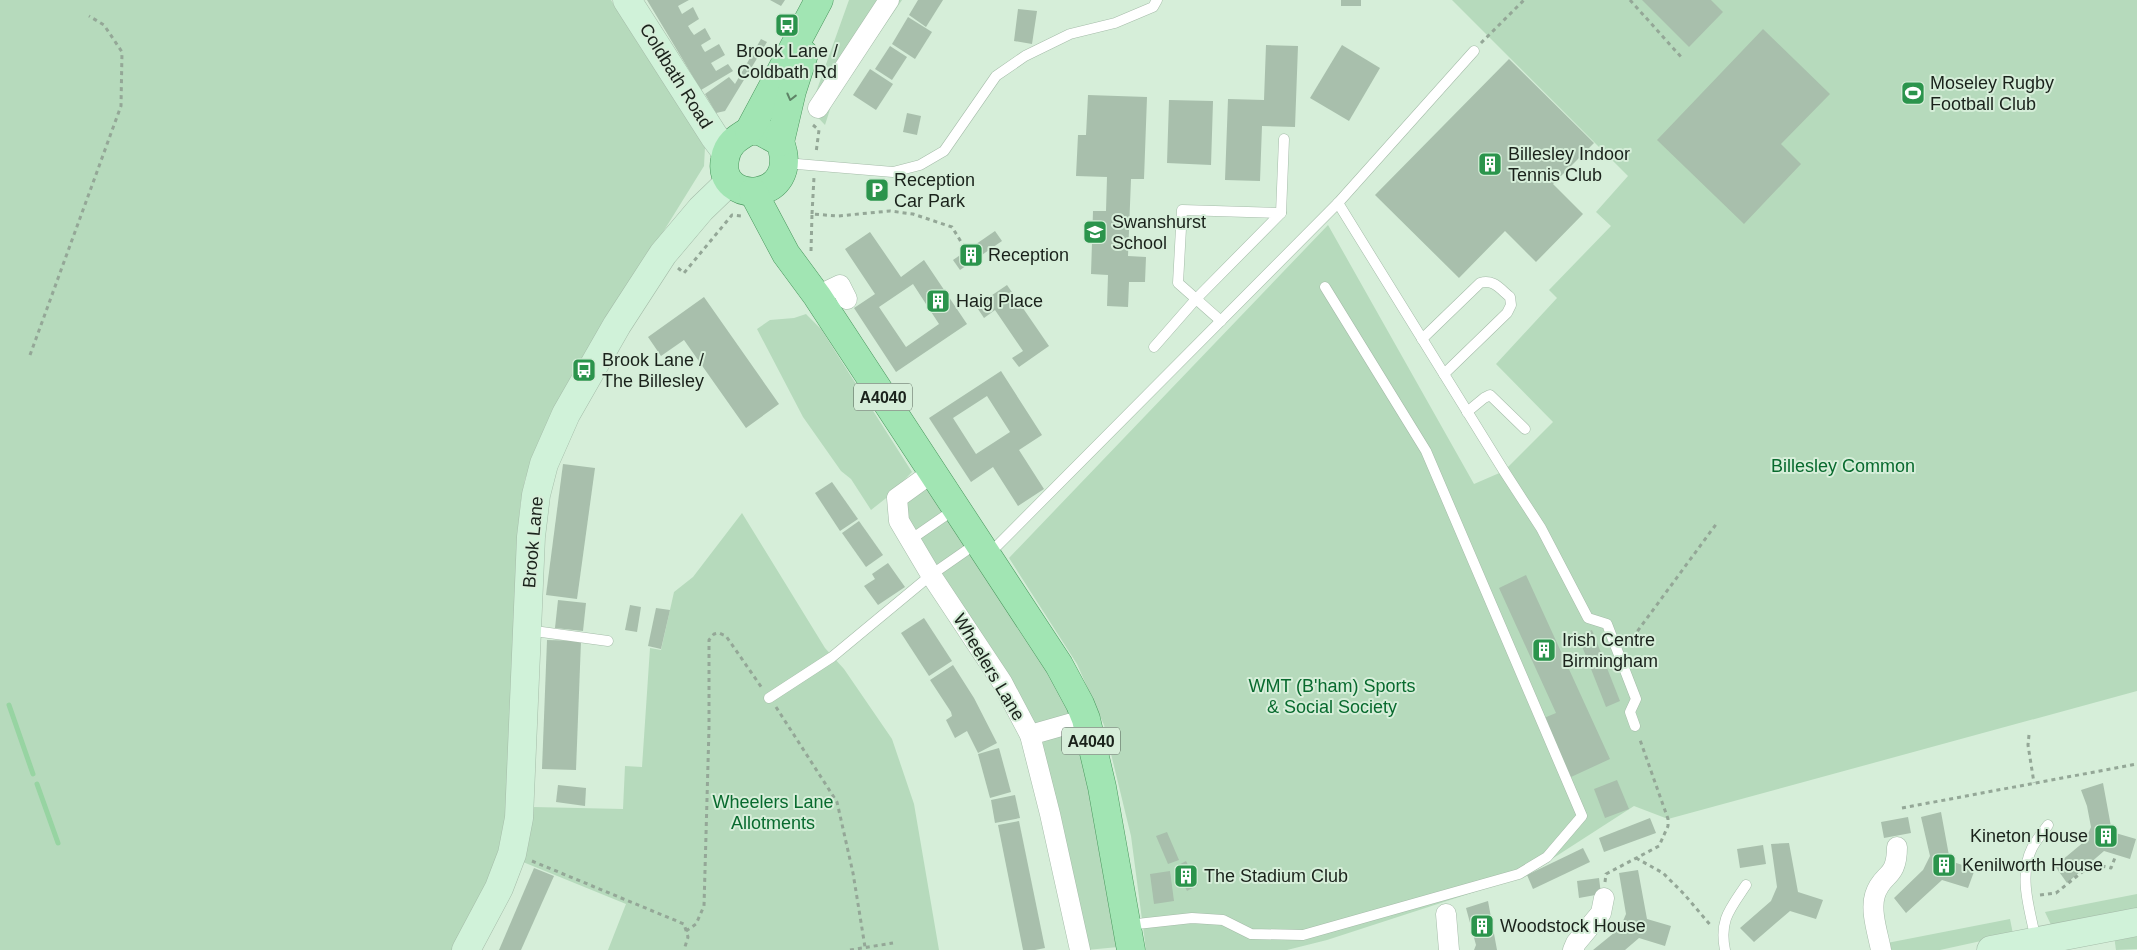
<svg xmlns="http://www.w3.org/2000/svg" width="2137" height="950" font-family="Arial,sans-serif">
<style>
.green{fill:#b6dabc}
.lines{fill:none;stroke-linecap:round;stroke-linejoin:round}
.stream{stroke:#97d4a2;stroke-width:5}
.building{fill:#a8bfac;fill-rule:evenodd}
.lane-casing{stroke:#a5bca9;stroke-width:11}
.street-casing{stroke:#a5bca9;stroke-width:21}
.secondary-casing{stroke:#a5bca9;stroke-width:29}
.primary-casing{stroke:#49965d;stroke-width:29}
.path{stroke:#94a797;stroke-width:3;stroke-dasharray:4 4;stroke-linecap:butt}
.lane{stroke:#fff;stroke-width:10}
.street{stroke:#fff;stroke-width:20}
.secondary{stroke:#d0f2d9;stroke-width:28}
.primary{stroke:#a1e5b3;stroke-width:28}
.oneway{stroke:#5e8467}
.labels{text-anchor:middle;stroke-width:4;stroke-linejoin:round;paint-order:stroke}
.shield{fill:#d6eed9;stroke:#525f54;stroke-width:1}
.shield-label{font-size:16px;font-weight:bold;fill:#1a221b}
.poi-label{font-size:18px;fill:#1a221b;stroke:#d6eed9;text-anchor:start}
.street-label{font-size:18px;fill:#1a221b;stroke:#d6eed9}
.park-label{font-size:18px;fill:#086a2e;stroke:#d6eed9}
</style>
<rect width="100%" height="100%" fill="#d6eed9"/>
<g class="green">
<polygon points="0,0 611,0 705,147 704,166 559,400 525,479 520,506 506,825 490,882 455,950 0,950"/>
<polygon points="849,0 902,0 832,103 825,125 810,109"/>
<polygon points="1452,0 2137,0 2137,691 1668,819 1634,806 1527,875 1327,940 1287,950 1146,950 1131,836 1104,725 1077,664 1009,558 1328,225 1474,484 1504,471 1553,422 1496,364 1557,298 1549,290 1611,226 1596,212 1628,176"/>
<polygon points="806,314 821,329 912,472 890,495 871,510 851,479 841,471 803,417 757,329 770,320 794,318"/>
<polygon points="925,485 1064,689 1071,710 1067,716 1036,725 905,514 906,503"/>
<polygon points="742,513 825,648 844,669 892,739 914,804 939,950 608,950 626,904 523,862 533,807 623,809 625,766 642,767 650,648 661,650 674,592 693,577"/>
<polygon points="1077,733 1092,789 1118,947 1087,950 1041,744 1052,735"/>
<polygon points="2137,894 2137,912 2052,927 2045,912"/>
<polygon points="2010,919 2013,934 1940,950 1892,950 1887,943"/>
<polygon points="2137,932 2137,949 2116,950 2114,936"/>
</g>
<g class="lines">
<g class="stream">
<polyline points="9,705 33,774"/>
<polyline points="37,784 58,843"/>
</g>
</g>
<g class="building">
<polygon points="647,0 689,0 678,6 682,14 693,7 699,19 688,26 691,31 694,35 705,28 711,39 701,45 703,49 705,52 719,44 725,55 711,63 716,71 728,64 733,71 701,90"/>
<polygon points="770,0 785,0 781,6"/>
<polygon points="918,0 943,0 926,27 909,15"/>
<rect x="1341" y="0" width="20" height="6"/>
<polygon points="1642,0 1711,0 1723,12 1689,47"/>
<polygon points="1018,9 1037,11 1032,44 1014,41"/>
<polygon points="908,17 932,32 915,59 892,44"/>
<polygon points="1763,29 1830,94 1781,144 1801,164 1744,224 1657,140"/>
<polygon points="761,39 767,42 725,111 716,113 705,94 729,77 735,84"/>
<polygon points="1266,45 1298,46 1295,127 1262,126 1260,181 1225,180 1228,99 1264,100"/>
<polygon points="1342,45 1380,68 1349,121 1310,98"/>
<polygon points="890,46 907,57 892,80 875,69"/>
<polygon points="1509,59 1594,143 1553,184 1583,214 1536,262 1505,231 1459,278 1375,195"/>
<polygon points="870,69 893,84 876,110 853,95"/>
<polygon points="1088,95 1147,97 1144,179 1131,179 1128,256 1146,257 1145,282 1129,282 1128,307 1107,306 1108,275 1091,274 1093,211 1106,211 1107,177 1076,176 1078,135 1086,135"/>
<polygon points="1169,100 1213,101 1211,165 1167,163"/>
<polygon points="907,113 921,116 917,135 903,132"/>
<polygon points="995,231 1002,241 960,270 953,260"/>
<path d="M870 232 901 277 924 260 967 324 896 372 854 308 875 294 845 249ZM913 284 939 324 906 347 879 307Z"/>
<polygon points="1007,285 1049,346 1019,367 1012,358 1023,351 995,310 984,318 976,306"/>
<polygon points="704,297 779,404 746,428 684,340 661,356 648,337"/>
<path d="M1001 371 1042 435 1019 450 1044 489 1018 506 993 467 971 482 929 418ZM987 396 1010 432 976 454 953 418Z"/>
<polygon points="563,464 595,468 577,599 546,595"/>
<polygon points="832,482 858,519 840,531 815,493"/>
<polygon points="859,521 883,555 866,567 842,533"/>
<polygon points="888,563 905,587 878,605 864,586 875,579 872,574"/>
<polygon points="1526,575 1610,759 1571,777 1544,718 1556,713 1499,588"/>
<polygon points="558,600 586,603 583,631 555,628"/>
<polygon points="630,605 641,607 637,632 625,630"/>
<polygon points="656,608 670,610 661,649 648,646"/>
<polygon points="924,618 952,661 929,676 901,633"/>
<polygon points="1592,630 1620,701 1606,707 1578,636"/>
<polygon points="547,640 581,641 576,770 542,769"/>
<polygon points="953,665 974,698 997,743 978,753 967,731 955,738 946,720 952,716 951,712 930,680"/>
<polygon points="999,748 1011,792 990,798 978,754"/>
<polygon points="1617,780 1629,809 1605,818 1594,789"/>
<polygon points="2103,783 2112,832 2136,839 2130,859 2104,851 2067,883 2055,866 2085,841 2091,827 2087,806 2081,790"/>
<polygon points="558,785 586,788 585,806 556,802"/>
<polygon points="1015,795 1020,818 995,823 991,800"/>
<polygon points="1941,812 1950,861 1975,869 1968,888 1942,880 1906,913 1894,898 1923,870 1930,856 1921,817"/>
<polygon points="1908,817 1911,833 1884,838 1881,822"/>
<polygon points="1650,818 1656,833 1604,852 1599,838"/>
<polygon points="1019,821 1045,948 1035,950 1023,950 998,825"/>
<polygon points="1167,832 1179,860 1168,864 1156,836"/>
<polygon points="1789,843 1798,892 1823,900 1816,919 1790,911 1754,942 1740,928 1771,901 1777,887 1771,844"/>
<polygon points="1763,845 1766,864 1740,868 1737,849"/>
<polygon points="1583,848 1590,862 1533,889 1527,875"/>
<polygon points="1186,861 1198,885 1187,891 1175,867"/>
<polygon points="534,868 554,876 521,950 499,950"/>
<polygon points="1638,870 1647,919 1671,926 1665,946 1639,938 1625,950 1593,950 1620,928 1626,914 1619,873"/>
<polygon points="1170,871 1174,901 1154,904 1150,874"/>
<polygon points="1599,878 1601,894 1579,898 1577,881"/>
<polygon points="1488,901 1497,950 1474,950 1476,945 1466,908"/>
</g>
<g class="lines">
<g class="lane-casing">
<g id="lane">
<polyline points="785,163 893,172 920,165 944,151 996,76 1025,56 1070,34 1115,23 1153,7 1157,0"/>
<polyline points="1338,203 1504,471 1541,528 1588,618 1607,624 1636,699 1630,712 1635,726"/>
<polyline points="1281,213 1284,139"/>
<path d="M1422 339 1480 283C1494 279 1500 289 1510 297L1511 305 1507 313 1444 374"/>
<path d="M1154 347 1196 299 1281 213 1182 210 1178 283C1193 296 1207 309 1221 321"/>
<polyline points="1467,412 1484,398 1490,395 1525,429"/>
<polyline points="910,540 955,509"/>
<polyline points="988,555 1338,203 1474,51"/>
<polyline points="527,630 608,641"/>
<polyline points="769,698 832,657 931,575 977,543"/>
<polyline points="1128,925 1192,918 1223,920 1251,934 1303,935 1519,874 1547,857 1582,816 1426,451 1325,287"/>
<path d="M2036 940C2030 911 2018 876 2032 848 2036 840 2043 832 2048 825"/>
<path d="M1725 950C1719 920 1730 909 1746 885"/>
</g>
</g>
<g class="street-casing">
<g id="street">
<polyline points="818,108 889,0"/>
<polyline points="817,296 840,285 847,299"/>
<polyline points="933,472 897,498 899,521 931,575 1002,682 1030,735 1050,814 1080,950"/>
<polyline points="1030,735 1086,719"/>
<polyline points="1446,914 1449,950"/>
<polyline points="1573,950 1576,943 1601,913 1604,898"/>
<path d="M1881 950C1878 934 1870 911 1875 895 1882 872 1897 880 1897 847"/>
</g>
</g>
<g class="secondary-casing">
<g id="secondary">
<polyline points="627,0 714,136 726,152"/>
<polyline points="466,950 499,888 512,854 519,818 531,537 536,495 544,464 566,414 617,325 663,254 701,209 729,182"/>
<polyline points="1991,950 2137,922"/>
</g>
</g>
<g class="primary-casing">
<g id="primary">
<path d="M749 131H760L780 142C803 203 715 206 725 159 727 144 737 138 749 131Z"/>
<polyline points="749,131 819,0"/>
<polyline points="780,142 792,91 804,54"/>
<polyline points="753,192 786,254 817,296 1059,665 1080,704 1086,719 1102,787 1131,950"/>
</g>
</g>
<g class="path">
<polyline points="1630,0 1682,58"/>
<polyline points="1481,43 1524,0"/>
<polyline points="813,125 819,130 816,153"/>
<polyline points="812,214 814,177"/>
<polyline points="811,251 812,214 838,216 890,211 913,214 952,227 966,250"/>
<polyline points="678,268 684,273 732,215 742,216"/>
<polyline points="30,355 121,106 122,52 104,25 89,16"/>
<polyline points="1628,644 1717,523"/>
<polyline points="776,707 837,802 853,873 865,947"/>
<polyline points="2029,735 2028,745 2034,783"/>
<polyline points="1902,808 2137,764"/>
<polyline points="1636,858 1663,873 1684,894 1712,927"/>
<polyline points="532,861 684,924 688,937 684,950"/>
<polyline points="1605,882 1606,874 1659,846 1668,826 1668,819 1639,737"/>
<polyline points="2040,895 2056,893 2092,864 2111,868 2116,855"/>
<polyline points="686,931 696,924 704,906 709,728 709,640 714,634 719,633 726,636 762,688"/>
<polyline points="850,950 893,943"/>
</g>
<use href="#lane" class="lane"/>
<use href="#street" class="street"/>
<use href="#secondary" class="secondary"/>
<use href="#primary" class="primary"/>
</g>
<defs><path id="oneway-chevron" d="M-2-3.5L2.5 0L-2 3.5" fill="none" stroke-width="1.6" stroke-linecap="round" stroke-linejoin="round" transform="scale(1.25)"/></defs>
<use class="oneway" href="#oneway-chevron" transform="translate(791 97) rotate(104)"/>
<defs>
<g id="bus-square" transform="scale(1.25)"><rect x="-9" y="-9" width="18" height="18" rx="4" fill="#2b944c" stroke="#d6eed9"/><path d="M-5-6H5V4H4V6H2V4H-2V6H-4V4H-5ZM-3.5-4V0h7V-4ZM-3.5 1.2v1.5H-2V1.2ZM2 1.2v1.5H3.5V1.2Z" fill="#fff"/></g>
<g id="stadium-square" transform="scale(1.25)"><rect x="-9" y="-9" width="18" height="18" rx="4" fill="#2b944c" stroke="#d6eed9"/><path d="M0-5a6.5 5 0 1 0 0 10a6.5 5 0 1 0 0-10ZM-3.5-1.8h7v3.6h-7Z" fill="#fff"/></g>
<g id="building-square" transform="scale(1.25)"><rect x="-9" y="-9" width="18" height="18" rx="4" fill="#2b944c" stroke="#d6eed9"/><path d="M-4-6H4V6H1V3H-1V6H-4ZM-2.5-4.3h1.7v1.8h-1.7ZM.8-4.3h1.7v1.8H.8ZM-2.5-1h1.7V.8h-1.7ZM.8-1h1.7V.8H.8Z" fill="#fff"/></g>
<g id="parking-square" transform="scale(1.25)"><rect x="-9" y="-9" width="18" height="18" rx="4" fill="#2b944c" stroke="#d6eed9"/><path d="M-3.5-5.5H1a3.5 3.5 0 0 1 0 7H-1V5.5H-3.5ZM-1-3.4V-.6H.8a1.4 1.4 0 0 0 0-2.8Z" fill="#fff"/></g>
<g id="school-square" transform="scale(1.25)"><rect x="-9" y="-9" width="18" height="18" rx="4" fill="#2b944c" stroke="#d6eed9"/><path d="M0-5L7-2L0 1L-7-2ZM-4 1L0 2.5L4 1V4Q0 6-4 4Z" fill="#fff"/></g>
</defs>
<g fill-rule="evenodd">
<use href="#bus-square" x="787" y="25"/>
<use href="#stadium-square" x="1913" y="93"/>
<use href="#building-square" x="1490" y="164"/>
<use href="#parking-square" x="877" y="190"/>
<use href="#school-square" x="1095" y="232"/>
<use href="#building-square" x="971" y="255"/>
<use href="#building-square" x="938" y="301"/>
<use href="#bus-square" x="584" y="370"/>
<use href="#building-square" x="1544" y="650"/>
<use href="#building-square" x="2106" y="836"/>
<use href="#building-square" x="1944" y="865"/>
<use href="#building-square" x="1186" y="876"/>
<use href="#building-square" x="1482" y="926"/>
</g>
<g class="labels">
<g class="shield">
<rect x="854" y="383.5" width="58" height="27" rx="4"/>
<rect x="1062" y="727.5" width="58" height="27" rx="4"/>
</g>
<g class="shield-label">
<text x="883" y="403">A4040</text>
<text x="1091" y="747">A4040</text>
</g>
<g class="poi-label">
<text x="787" y="57" text-anchor="middle">Brook Lane /<tspan x="787" dy="21">Coldbath Rd</tspan></text>
<text x="1930" y="89">Moseley Rugby<tspan x="1930" dy="21">Football Club</tspan></text>
<text x="1508" y="160">Billesley Indoor<tspan x="1508" dy="21">Tennis Club</tspan></text>
<text x="894" y="186">Reception<tspan x="894" dy="21">Car Park</tspan></text>
<text x="1112" y="228">Swanshurst<tspan x="1112" dy="21">School</tspan></text>
<text x="988" y="261">Reception</text>
<text x="956" y="307">Haig Place</text>
<text x="602" y="366">Brook Lane /<tspan x="602" dy="21">The Billesley</tspan></text>
<text x="1562" y="646">Irish Centre<tspan x="1562" dy="21">Birmingham</tspan></text>
<text x="2088" y="842" text-anchor="end">Kineton House</text>
<text x="1962" y="871">Kenilworth House</text>
<text x="1204" y="882">The Stadium Club</text>
<text x="1500" y="932">Woodstock House</text>
</g>
<g class="street-label">
<text transform="translate(676 76) rotate(58)" y="6">Coldbath Road</text>
<text transform="translate(533 542) rotate(-85)" y="6">Brook Lane</text>
<text transform="translate(989 667) rotate(59)" y="6">Wheelers Lane</text>
</g>
<g class="park-label">
<text x="1843" y="472">Billesley Common</text>
<text x="1332" y="692">WMT (B'ham) Sports<tspan x="1332" dy="21">&amp; Social Society</tspan></text>
<text x="773" y="808">Wheelers Lane<tspan x="773" dy="21">Allotments</tspan></text>
</g>
</g>
</svg>
